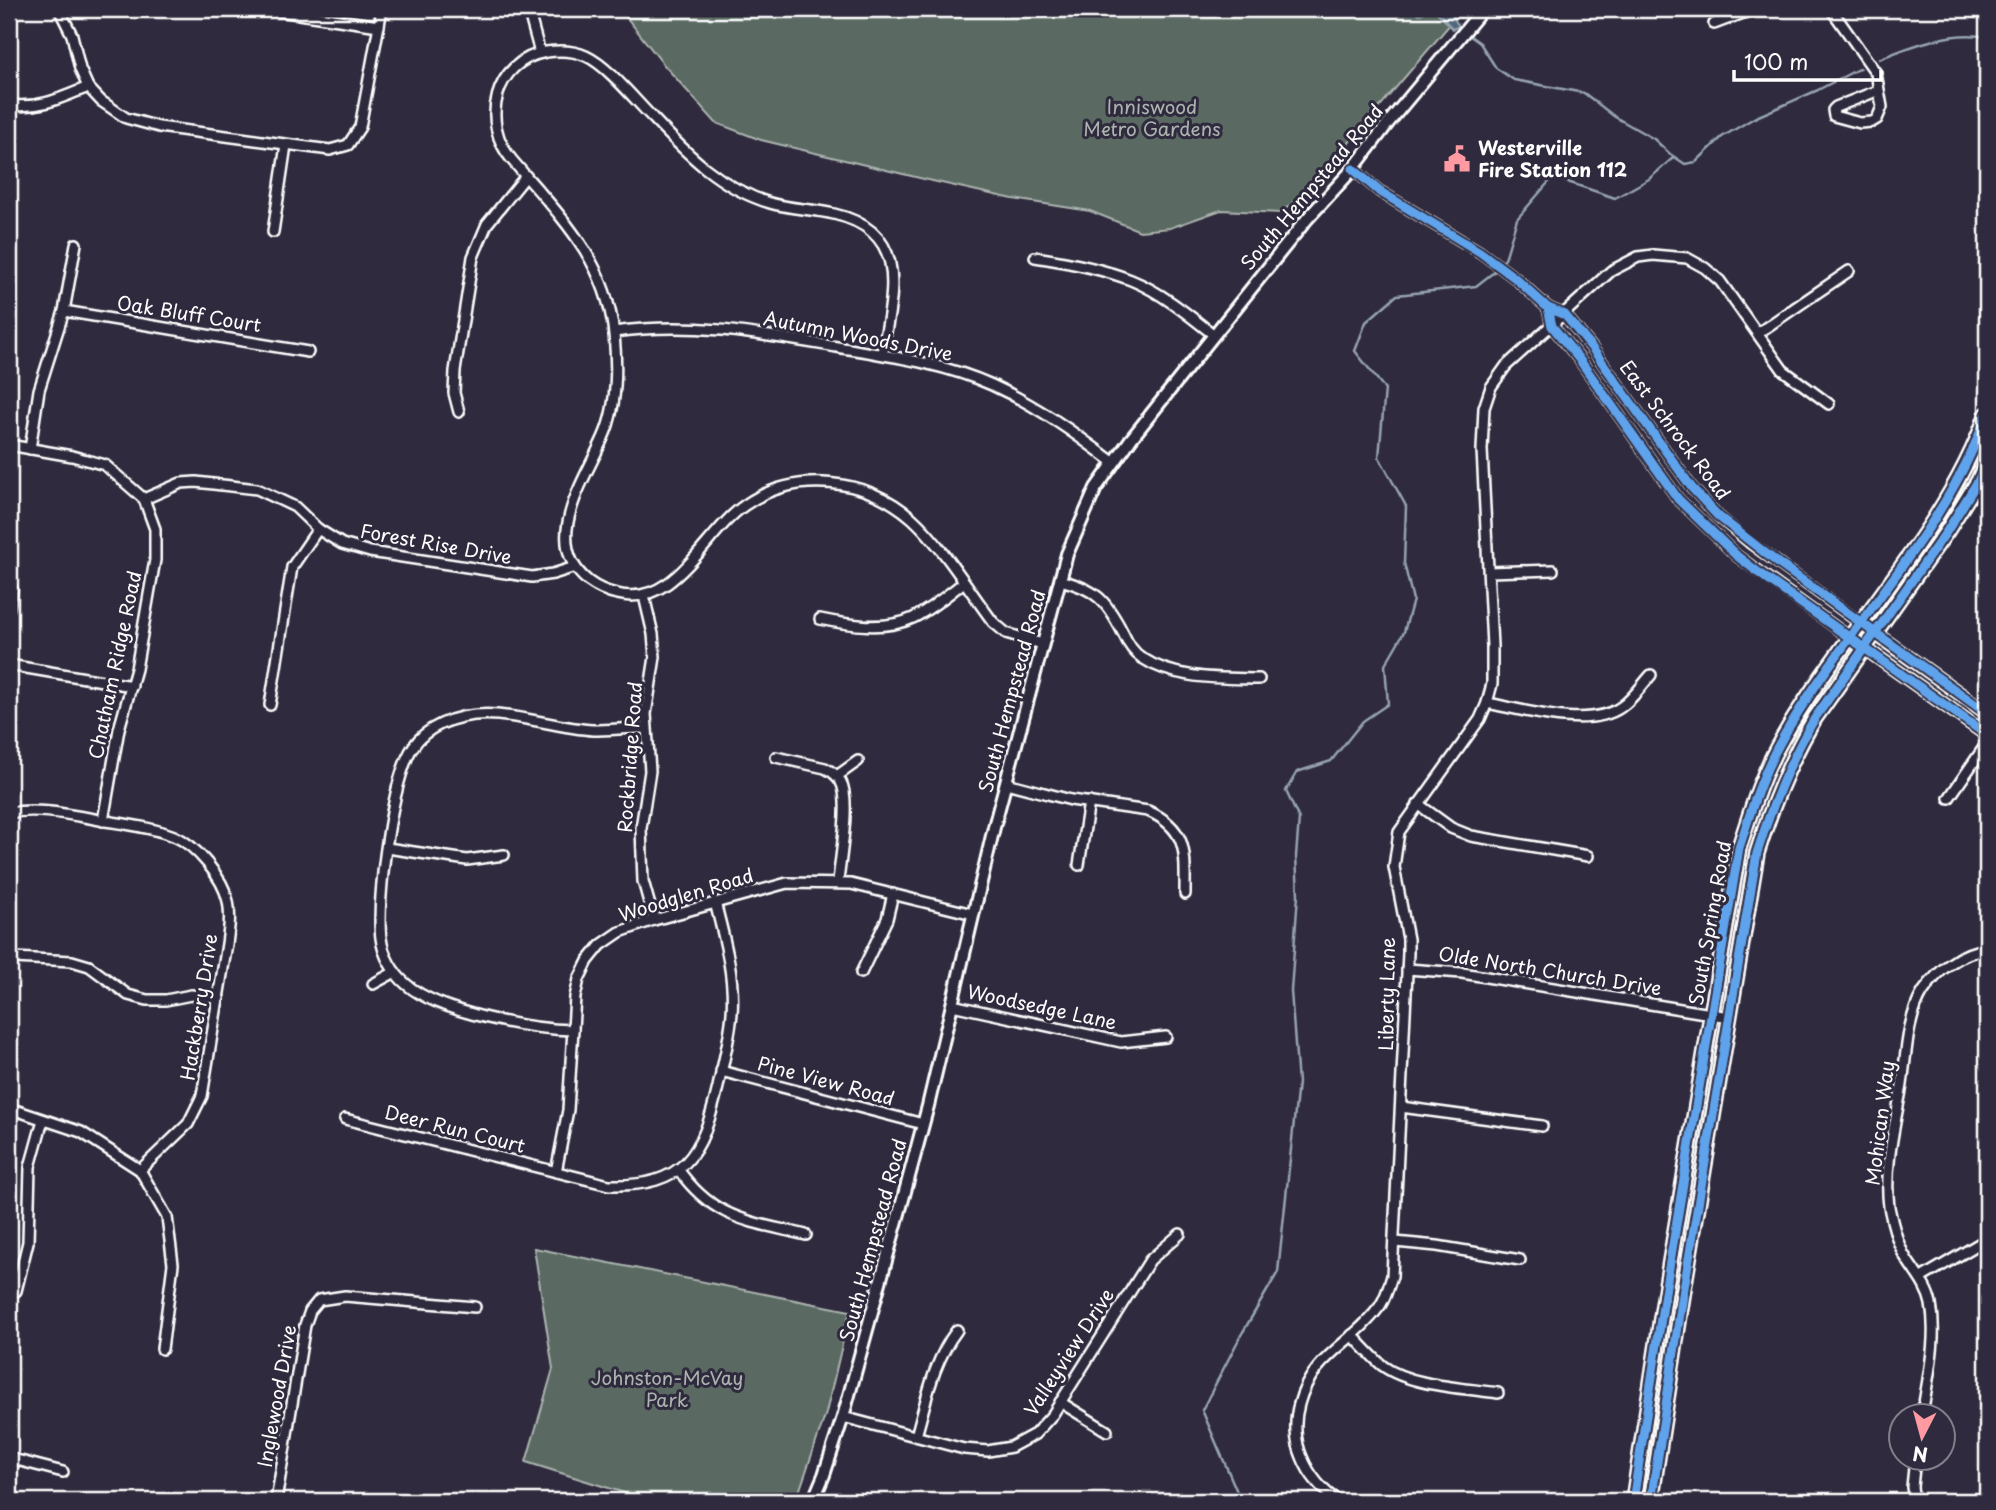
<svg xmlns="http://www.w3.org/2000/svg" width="1996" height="1510" font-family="'Playpen Sans',sans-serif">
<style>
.green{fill:#5a6a62;stroke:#acb4b0;stroke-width:2}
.water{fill:#51687c;stroke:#97a4b0;stroke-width:2}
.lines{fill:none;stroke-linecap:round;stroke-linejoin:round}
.stream{stroke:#97a4b0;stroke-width:2.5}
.minor-casing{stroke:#fff;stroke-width:14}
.tertiary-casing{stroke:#fff;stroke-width:16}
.secondary-casing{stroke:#fff;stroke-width:18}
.minor{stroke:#2f2a3d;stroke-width:9}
.tertiary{stroke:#2f2a3d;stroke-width:10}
.secondary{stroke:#2f2a3d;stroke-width:12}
.cycleway-casing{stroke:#2f2a3d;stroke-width:13}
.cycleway{stroke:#60a3ed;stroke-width:9}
.labels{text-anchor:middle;stroke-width:6;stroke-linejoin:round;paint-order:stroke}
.park-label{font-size:19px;fill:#acb4b0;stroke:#2f2a3d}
.poi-label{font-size:19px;font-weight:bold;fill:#fff;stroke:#2f2a3d;text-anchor:start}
.street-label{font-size:19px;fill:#fff;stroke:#2f2a3d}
</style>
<rect width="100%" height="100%" fill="#2f2a3d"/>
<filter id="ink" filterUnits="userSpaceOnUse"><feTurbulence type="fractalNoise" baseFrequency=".0143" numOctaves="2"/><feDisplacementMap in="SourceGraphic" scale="14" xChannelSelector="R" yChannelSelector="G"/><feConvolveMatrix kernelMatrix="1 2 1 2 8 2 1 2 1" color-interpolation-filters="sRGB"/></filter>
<g filter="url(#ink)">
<g class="green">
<polygon points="620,9 1463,9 1307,192 1280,213 1221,210 1170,228 1140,231 1090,211 1013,199 928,180 761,140 716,123 664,65"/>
<polygon points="534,1248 850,1311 826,1413 796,1501 650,1501 526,1462 553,1369"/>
</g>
<polygon class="water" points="1402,9 1447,9 1459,26 1453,29 1436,11 1430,10 1420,14"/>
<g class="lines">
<g class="stream">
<polyline points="1466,33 1480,43 1496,68 1514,80 1584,93 1615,117 1654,139 1670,154 1685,164 1696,162 1722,137 1754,118 1818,90 1860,68"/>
<path d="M1879 59C1911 46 1952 30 1987 37"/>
<polyline points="1241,1501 1202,1410 1240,1337 1278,1272 1298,1083 1291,991 1298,895 1296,856 1299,819 1286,791 1297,772 1331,761 1363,721 1388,704 1385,665 1404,632 1413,600 1404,563 1406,506 1379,457 1385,389 1355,351 1366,322 1397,295 1476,286 1494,272 1505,259 1517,219 1553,177 1615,198 1649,179 1674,157"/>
</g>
<g class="minor-casing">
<g id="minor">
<polyline points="59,9 72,35 80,69 88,87 101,101 126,118 159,127 330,150 348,145 360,127 382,9"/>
<polyline points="265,9 379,26"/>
<polyline points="528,9 540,53"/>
<polyline points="1831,9 1876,73 1882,107 1877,119 1872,122 1860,123 1834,116 1833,110 1836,107 1879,90"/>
<polyline points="1714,24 1754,9"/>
<path d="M9 105C39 109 61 98 88 87"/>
<polyline points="1353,169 1379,191 1480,252 1515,278 1548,308 1565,315 1592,348 1692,488 1718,516 1749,542 1859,622"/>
<polyline points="273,232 286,145"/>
<path d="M1035 257C1068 262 1100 268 1131 280 1161 292 1189 315 1214 335"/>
<polyline points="1548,308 1552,326 1579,359 1678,499 1737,556 1849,637"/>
<polyline points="64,311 308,352"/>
<path d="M614 332C691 321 761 334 837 347 889 356 943 363 992 385 1036 405 1075 433 1113 462"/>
<polyline points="1758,333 1849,271"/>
<path d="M882 354C892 296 912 232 834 214 813 209 790 209 770 203 720 188 686 153 652 117 635 100 608 66 586 56 573 50 560 50 546 52 494 61 480 123 512 160 558 214 606 258 614 334 617 365 617 402 606 431 589 475 538 540 588 581 596 587 607 592 617 594 675 609 704 533 745 505 796 470 866 478 912 518 941 544 969 590 993 622L1006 633 1042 644"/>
<polyline points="459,412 454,393 455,371 473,257 487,224 526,176"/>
<polyline points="9,445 72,456 105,465 144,499 155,529 155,560 136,669 119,729 103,821"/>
<polyline points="30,449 39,390 64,311 76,244"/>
<polyline points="144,499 181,483 196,482 257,489 295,507 318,529 342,544 370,552 532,577 553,574 575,567"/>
<polyline points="1489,572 1553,570"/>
<path d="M1060 580C1096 589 1106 600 1123 633 1127 642 1134 653 1142 658 1175 680 1221 678 1259 679"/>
<polyline points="644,596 653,634 655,657 646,714 650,771 641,828 643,881 654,920"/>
<polyline points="9,608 12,589"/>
<path d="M820 619C848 625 886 631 913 618 931 609 947 595 963 583"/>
<polyline points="9,665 132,686"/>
<path d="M1487 703C1524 710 1589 730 1621 707 1633 699 1642 685 1651 675"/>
<polyline points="270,705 292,567 318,529"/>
<path d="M776 757 825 768C831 771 838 776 841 782 851 800 840 860 838 882"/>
<polyline points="837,776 858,761"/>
<path d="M1006 783 1071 800 1148 811C1189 829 1185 855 1185 894"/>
<polyline points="1949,798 1987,743"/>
<polyline points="1418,804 1451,828 1471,836 1588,856"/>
<path d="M9 813C38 807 71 815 100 820 124 824 151 827 174 836 196 845 223 878 228 901 231 915 229 929 227 944L202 1096 188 1124 140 1170"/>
<polyline points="387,848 467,860 504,855"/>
<polyline points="1079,865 1089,802"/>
<polyline points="14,958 72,961 89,966 128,995 147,1000 166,1000 191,995 219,998"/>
<polyline points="1407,969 1462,973 1729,1017"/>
<polyline points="861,973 887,919 893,894"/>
<polyline points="373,984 395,972"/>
<polyline points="952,1005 1121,1042 1166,1037"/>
<path d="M573 1030C529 1029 439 1013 406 984 393 973 383 955 381 938 376 901 392 777 413 747 420 736 430 729 441 724 491 701 542 727 593 730 610 730 628 728 646 728"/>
<polyline points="721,1071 923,1124"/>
<polyline points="1401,1107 1542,1126"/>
<polyline points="9,1108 81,1132 140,1170 167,1217 173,1264 162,1349"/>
<path d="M345 1119 609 1185C685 1187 702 1155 718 1087 723 1063 730 1038 732 1013 735 975 724 938 715 902"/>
<path d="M678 1169C714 1220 749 1221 806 1235"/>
<polyline points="556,1172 568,1110 575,997 579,979 588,961 601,945 620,932 654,920 787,883 851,884 973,914"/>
<polyline points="1395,1242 1437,1246 1520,1260"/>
<polyline points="1921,1278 1987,1239"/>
<polyline points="16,1291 28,1242 30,1167 43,1120"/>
<path d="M1352 1335C1362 1345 1372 1357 1383 1366 1410 1386 1465 1388 1498 1393"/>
<polyline points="1060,1402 1107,1431"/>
<path d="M1922 1416C1927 1380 1938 1340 1931 1304 1927 1284 1912 1270 1903 1253 1896 1239 1892 1222 1889 1207 1884 1167 1895 1125 1902 1085 1906 1056 1907 1018 1923 992 1938 970 1960 952 1987 949"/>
<polyline points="843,1417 964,1449 988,1451 1011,1447 1035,1434 1053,1414 1150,1260 1180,1234"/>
<path d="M916 1436C927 1398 933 1362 957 1330"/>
<polyline points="9,1458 63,1472"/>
<polyline points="276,1501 305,1325 310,1311 319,1300 345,1296 475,1307"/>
<path d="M1339 1501C1323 1492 1309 1475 1302 1457 1295 1441 1294 1421 1299 1404 1312 1355 1353 1344 1380 1306 1386 1297 1389 1286 1392 1276L1408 953V939L1394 867 1399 832 1480 719 1487 703 1492 684V646L1482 450 1484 408 1491 387 1506 366 1611 271 1638 257 1653 255 1687 258 1705 268 1720 281 1783 370 1829 404"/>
<polyline points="1914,1501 1912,1487 1915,1458"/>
</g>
</g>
<g class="tertiary-casing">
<g id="tertiary">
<polyline points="1859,622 1987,713"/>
<polyline points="1849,637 1987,735"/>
<polyline points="813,1501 824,1475 843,1417 903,1199 928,1106 995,823 1067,554 1096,488 1131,439 1214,335 1307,219 1353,169 1389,122 1483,9"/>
</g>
</g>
<g class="secondary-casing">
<g id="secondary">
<path d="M1633 1501 1666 1286 1739 848C1751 811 1762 773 1782 739 1844 630 1946 532 1987 414"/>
<path d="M1651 1501 1684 1288 1757 853C1772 805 1789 761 1815 718L1947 531 1978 481 1987 461"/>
</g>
</g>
<use href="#minor" class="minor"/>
<use href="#tertiary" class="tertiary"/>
<use href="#secondary" class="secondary"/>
<g class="cycleway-casing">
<g id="cycleway">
<polyline points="1353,169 1379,191 1480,252 1515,278 1548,308 1565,315 1592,348 1692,488 1718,516 1778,563 1987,713"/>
<polyline points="1548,308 1552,326 1579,359 1678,499 1737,556 1767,579 1987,735"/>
<path d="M1633 1501 1666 1286 1739 848C1751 811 1762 773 1782 739 1844 630 1946 532 1987 414"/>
<path d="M1651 1501 1684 1288 1757 853C1772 805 1789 761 1815 718L1947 531 1978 481 1987 461"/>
</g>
</g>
<use href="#cycleway" class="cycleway"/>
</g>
</g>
<defs>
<g id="civic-bare" transform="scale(2.1)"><path d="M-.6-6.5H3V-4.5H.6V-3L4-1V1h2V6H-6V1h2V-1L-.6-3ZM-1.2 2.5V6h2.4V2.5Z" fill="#ff9aa2" stroke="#2f2a3d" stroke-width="2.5" paint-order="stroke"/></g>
</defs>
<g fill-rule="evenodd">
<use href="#civic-bare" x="1457" y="159"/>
</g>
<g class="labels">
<g class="park-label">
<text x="1152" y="114">Inniswood<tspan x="1152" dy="22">Metro Gardens</tspan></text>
<text x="667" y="1385">Johnston-McVay<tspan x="667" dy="22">Park</tspan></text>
</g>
<g class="poi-label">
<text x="1478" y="155">Westerville<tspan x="1478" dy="22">Fire Station 112</tspan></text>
</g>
<g class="street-label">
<text transform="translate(1312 187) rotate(-50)" y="7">South Hempstead Road</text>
<text transform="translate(189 314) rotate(9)" y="7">Oak Bluff Court</text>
<text transform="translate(858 336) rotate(11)" y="7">Autumn Woods Drive</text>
<text transform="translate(1675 430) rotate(53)" y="7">East Schrock Road</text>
<text transform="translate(436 544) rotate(10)" y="7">Forest Rise Drive</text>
<text transform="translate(115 665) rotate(-78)" y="7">Chatham Ridge Road</text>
<text transform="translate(1012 691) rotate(-75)" y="7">South Hempstead Road</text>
<text transform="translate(630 757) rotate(-86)" y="7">Rockbridge Road</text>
<text transform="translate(686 895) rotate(-17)" y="7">Woodglen Road</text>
<text transform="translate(1710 923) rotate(-80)" y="7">South Spring Road</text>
<text transform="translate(1550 971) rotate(9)" y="7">Olde North Church Drive</text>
<text transform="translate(1387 994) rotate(-89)" y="7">Liberty Lane</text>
<text transform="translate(199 1007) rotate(-81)" y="7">Hackberry Drive</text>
<text transform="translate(1042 1007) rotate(12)" y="7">Woodsedge Lane</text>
<text transform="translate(826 1081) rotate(15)" y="7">Pine View Road</text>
<text transform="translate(1880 1123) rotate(-83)" y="7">Mohican Way</text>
<text transform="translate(455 1129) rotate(14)" y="7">Deer Run Court</text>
<text transform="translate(873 1240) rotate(-75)" y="7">South Hempstead Road</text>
<text transform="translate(1069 1352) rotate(-57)" y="7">Valleyview Drive</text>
<text transform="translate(277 1396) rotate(-80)" y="7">Inglewood Drive</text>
</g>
</g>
<rect width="1996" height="1510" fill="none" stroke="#2f2a3d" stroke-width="35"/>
<rect x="18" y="18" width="1961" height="1475" fill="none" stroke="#fff" stroke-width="2.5" filter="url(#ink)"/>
<g transform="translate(1922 1437) rotate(186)"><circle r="33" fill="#2f2a3d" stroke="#827f8b" stroke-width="2"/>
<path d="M0-5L12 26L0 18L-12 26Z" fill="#ff9aa2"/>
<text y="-10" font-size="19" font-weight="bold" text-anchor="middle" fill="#ffffff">N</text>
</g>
<path d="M1734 70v10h147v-10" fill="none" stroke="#ffffff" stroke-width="3.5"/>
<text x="1744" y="70" font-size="21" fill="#ffffff" stroke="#2f2a3d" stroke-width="5" paint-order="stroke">100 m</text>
</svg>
